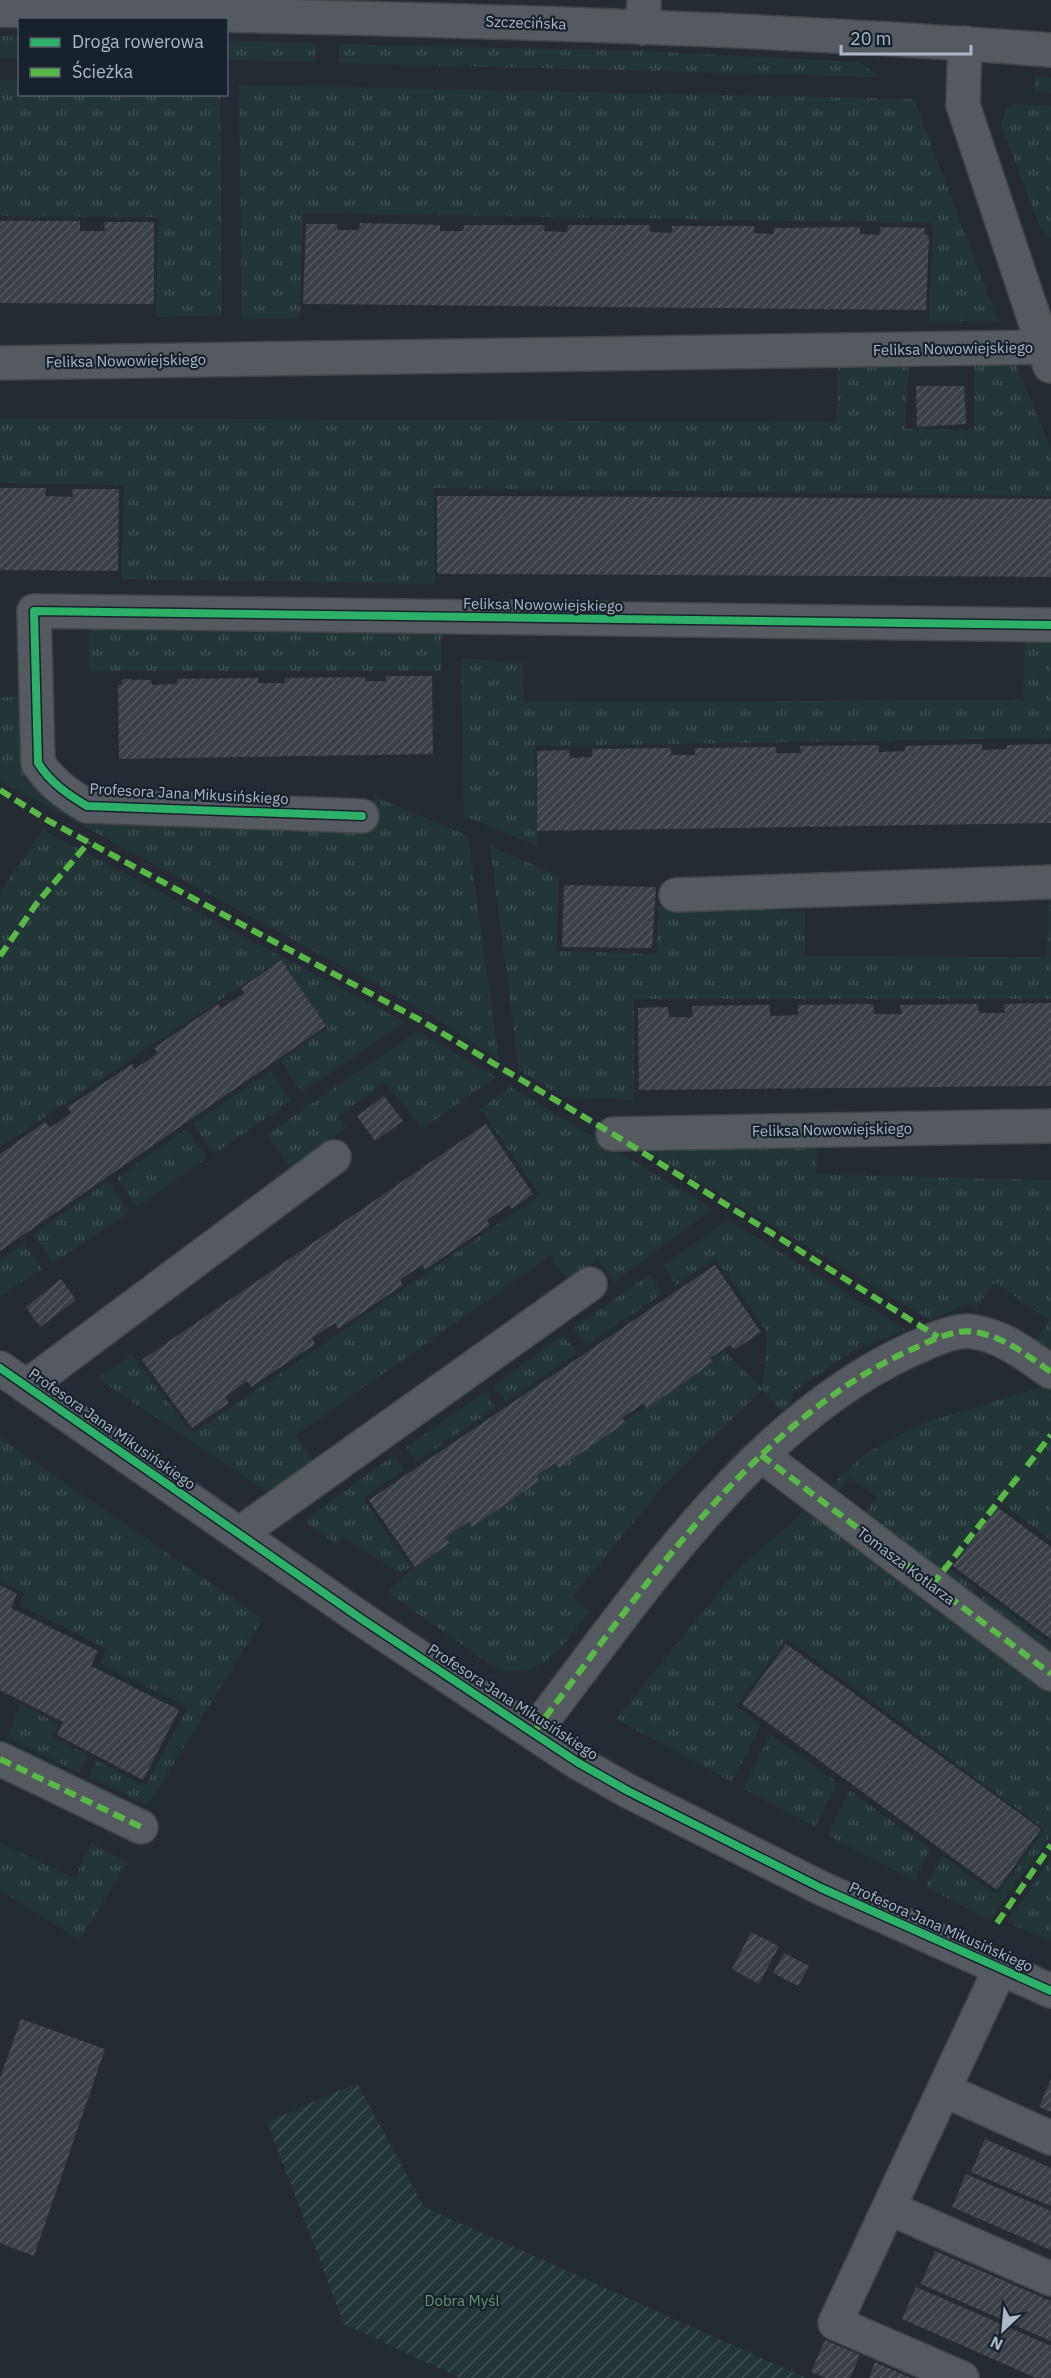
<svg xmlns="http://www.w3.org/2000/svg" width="1051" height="2378" font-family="'IBM Plex Sans',sans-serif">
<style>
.grass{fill:url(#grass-tufts)}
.garden{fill:url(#garden-furrows)}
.building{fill:url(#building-hatch)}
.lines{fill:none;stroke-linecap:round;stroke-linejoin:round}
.minor-casing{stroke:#41464b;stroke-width:36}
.minor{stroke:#545a60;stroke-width:33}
.quiet{stroke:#58b947;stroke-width:6;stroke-dasharray:12 6;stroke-linecap:butt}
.cycleway-casing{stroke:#18222d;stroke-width:11}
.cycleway{stroke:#2db169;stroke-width:8}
.labels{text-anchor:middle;stroke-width:4.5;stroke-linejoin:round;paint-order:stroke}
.street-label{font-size:15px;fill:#acb8c5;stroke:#18222d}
.park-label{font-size:15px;fill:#63976b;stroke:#18222d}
</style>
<defs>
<pattern id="grass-tufts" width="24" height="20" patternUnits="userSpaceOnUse" patternTransform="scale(1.5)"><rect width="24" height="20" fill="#223638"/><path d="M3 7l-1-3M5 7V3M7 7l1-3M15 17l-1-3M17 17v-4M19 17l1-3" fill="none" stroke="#3f5153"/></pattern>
<pattern id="garden-furrows" width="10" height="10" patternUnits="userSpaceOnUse" patternTransform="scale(1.5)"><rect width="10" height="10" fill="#223638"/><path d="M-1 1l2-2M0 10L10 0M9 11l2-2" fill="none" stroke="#3f5153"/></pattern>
<pattern id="building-hatch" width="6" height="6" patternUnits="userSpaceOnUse" patternTransform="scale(1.5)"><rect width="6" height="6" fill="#3a4046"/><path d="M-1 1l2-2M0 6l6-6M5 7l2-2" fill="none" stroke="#545a5f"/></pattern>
</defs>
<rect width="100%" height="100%" fill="#252b32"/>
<g class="grass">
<polygon points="0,36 19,37 19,58 0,59"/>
<polygon points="227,41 316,43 316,62 227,60"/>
<polygon points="339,44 643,51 859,62 880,77 339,63"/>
<polygon points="1035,76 1051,77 1051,93 1034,92"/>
<polygon points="0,80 19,80 20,94 220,95 222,315 156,317 158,217 0,216"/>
<polygon points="239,85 914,99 998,321 929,321 933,223 303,213 300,318 242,319"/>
<polygon points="1014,104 1051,106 1051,238 1043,231 1036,217 1001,125 1005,112"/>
<polygon points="974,360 1015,361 1051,449 1051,496 433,488 435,584 121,579 124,485 0,483 0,418 836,422 838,361 909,364 905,429 974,430"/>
<polygon points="89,619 442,625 441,671 89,671"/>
<polygon points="1025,632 1051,633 1051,738 535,746 537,846 464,816 461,658 523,663 524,702 1023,700"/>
<polygon points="0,697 23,697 61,800 374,825 374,796 468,836 499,1060 419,1008 0,781"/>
<polygon points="43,830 405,1022 302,1092 280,1061 328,1028 281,959 0,1147 0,892"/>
<polygon points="490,846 559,876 557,951 656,954 659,907 805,912 805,956 1047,957 1049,900 1051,900 1051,999 634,999 634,1100 563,1097 519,1070"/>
<polygon points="418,1031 496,1077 422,1129 385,1082 338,1116 346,1128 292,1168 266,1135"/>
<polygon points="270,1071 291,1101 214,1154 193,1124"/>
<polygon points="511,1087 713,1209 614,1282 598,1259 567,1280 550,1256 296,1435 313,1460 272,1495 97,1378 132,1354 192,1434 540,1195 480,1109"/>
<polygon points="186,1129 207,1158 137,1207 117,1178"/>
<polygon points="817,1139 816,1174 1051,1180 1051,1361 1031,1347 1049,1320 995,1282 976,1308 969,1303 930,1320 633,1142"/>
<polygon points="108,1181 129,1212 53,1263 33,1235"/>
<path d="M728 1220 906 1330 853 1351 794 1391 786 1417 762 1390 663 1487 572 1597 590 1611C563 1643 545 1681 497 1669L387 1592 415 1567 450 1543 445 1538 469 1521 473 1527 538 1481 536 1476 555 1463 559 1468 724 1351 763 1389 767 1332 716 1258 676 1285 663 1266Z"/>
<polygon points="24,1243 42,1269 0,1296 0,1260"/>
<polygon points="650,1274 662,1294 586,1346 574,1328"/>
<polygon points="563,1335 577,1353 506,1402 493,1386"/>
<polygon points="1042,1387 1051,1393 1051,1540 997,1500 947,1567 976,1588 966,1603 859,1522 877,1497 849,1477 831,1501 822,1494 865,1454 920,1424"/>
<polygon points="485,1392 495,1408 417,1461 406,1447"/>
<polygon points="0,1438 263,1619 148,1805 89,1777 97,1761 145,1786 188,1707 99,1663 107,1649 19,1605 24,1593 0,1581"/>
<polygon points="394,1455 405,1470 363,1498 411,1568 398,1572 343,1537 338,1545 304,1521"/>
<polygon points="809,1506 1051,1685 1051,1835 989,1920 926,1887 942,1856 997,1895 1045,1829 787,1639 736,1706 761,1725 732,1782 616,1719 733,1575"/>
<polygon points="984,1595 1051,1644 1051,1666 974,1609"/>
<polygon points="21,1704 58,1724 52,1738 88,1755 79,1773 7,1737"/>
<polygon points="770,1734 838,1783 815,1827 744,1789"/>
<polygon points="850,1791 930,1848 914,1881 828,1835"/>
<polygon points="0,1843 75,1878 91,1843 128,1862 79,1940 0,1890"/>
<polygon points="1051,1859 1051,1941 1007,1922"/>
</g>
<polygon class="garden" points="357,2083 424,2207 806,2378 460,2378 344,2324 267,2122"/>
<g class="building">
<polygon points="0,221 80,221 80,231 105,231 104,222 154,222 154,304 0,303"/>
<polygon points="360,223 440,225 440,231 463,231 464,225 545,225 544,231 567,232 568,225 651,225 650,232 672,233 672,226 754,226 754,233 774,234 774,228 860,227 860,234 880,235 880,227 925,228 925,235 929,235 926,310 303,304 306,224 337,224 337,230 359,230"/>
<polygon points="916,386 964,386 966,424 917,427"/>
<polygon points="0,488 46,488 45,496 73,497 72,489 119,489 118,571 0,570"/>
<polygon points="437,496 1051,499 1051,577 437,574"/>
<polygon points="386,676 432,676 433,754 119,759 118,685 122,685 122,679 151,680 152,685 177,684 177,679 258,678 258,683 285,683 285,678 365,677 365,681 386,681"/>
<polygon points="982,744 982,750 1007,749 1007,745 1051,744 1051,823 537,831 537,751 569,750 570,758 592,757 592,749 671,748 671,755 695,755 695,748 776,747 776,753 801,753 800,746 879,745 878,752 905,751 905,746"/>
<polygon points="564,885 656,887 652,948 562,947"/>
<polygon points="281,960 326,1026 0,1251 0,1154 45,1122 50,1128 71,1113 68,1107 132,1064 135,1069 158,1053 154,1048 218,1004 221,1009 244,993 241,988"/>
<polygon points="1051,1003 1051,1086 639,1090 638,1008 668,1007 669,1017 693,1017 692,1006 770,1005 770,1016 798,1015 798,1005 873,1004 874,1014 902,1014 900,1005 978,1004 979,1013 1005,1013 1004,1004"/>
<polygon points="384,1096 403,1121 375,1141 357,1116"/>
<polygon points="486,1124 533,1194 512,1209 509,1205 487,1220 490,1225 425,1270 422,1265 400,1280 403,1285 338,1329 335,1323 312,1338 315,1344 251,1387 247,1381 225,1397 229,1403 192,1428 142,1360"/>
<polygon points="715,1265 761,1332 734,1350 730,1345 710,1358 713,1362 647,1408 643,1404 622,1418 626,1422 559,1468 555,1463 536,1476 539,1481 472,1527 469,1521 445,1538 450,1543 415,1567 369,1500"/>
<polygon points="61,1279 76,1300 40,1327 26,1307"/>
<polygon points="997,1507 1051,1547 1051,1639 953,1566"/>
<polygon points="0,1585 17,1594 11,1608 98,1651 91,1666 179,1710 143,1780 57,1735 63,1722 0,1690"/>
<polygon points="786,1644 1041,1829 997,1890 742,1704"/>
<polygon points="751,1932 779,1946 759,1984 732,1969"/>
<polygon points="784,1953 809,1966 798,1986 773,1973"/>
<polygon points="21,2019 105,2049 34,2256 0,2243 0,2078"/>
<polygon points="1051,2079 1051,2112 1039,2107"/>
<polygon points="985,2139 1051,2168 1051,2206 971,2172"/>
<polygon points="966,2174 1051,2211 1051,2250 952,2207"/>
<polygon points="935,2251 1051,2301 1051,2341 921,2284"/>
<polygon points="916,2287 1051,2346 1051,2378 1036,2378 902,2319"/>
<polygon points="825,2340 860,2355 850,2378 826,2378 811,2372"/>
<polygon points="875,2362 911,2378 869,2378"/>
</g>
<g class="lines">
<g class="minor-casing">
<g id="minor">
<path d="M0 10C350 18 701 23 1051 50"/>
<polyline points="643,28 644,0"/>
<polyline points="965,43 963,105 1050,366"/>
<polyline points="0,363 1043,347"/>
<path d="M362 816 87 806C67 794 51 783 38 763L34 611 1051 625"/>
<polyline points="676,895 1051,882"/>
<polyline points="613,1134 1051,1126"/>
<polyline points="0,1368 363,1620 577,1762 628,1791 821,1888 1051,1991"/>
<polyline points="27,1386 334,1157"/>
<polyline points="761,1455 1051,1674"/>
<polyline points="239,1534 590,1284"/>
<path d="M534 1732C638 1597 751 1423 910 1350 929 1342 954 1328 975 1332 1005 1337 1028 1356 1051 1372"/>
<polyline points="0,1759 141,1827"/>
<polyline points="944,2090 1051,2138"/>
<polyline points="889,2208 1051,2279"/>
<polyline points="962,2378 835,2323 1000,1969"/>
</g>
</g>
<use href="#minor" class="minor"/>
<g class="quiet">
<polyline points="0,790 47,820 420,1020 613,1134 938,1337"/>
<polyline points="0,956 37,903 89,842"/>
<polyline points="761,1455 1051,1674"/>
<polyline points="1027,1466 1051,1435"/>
<polyline points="932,1585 1018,1477"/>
<path d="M534 1732C638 1597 751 1423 910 1350 929 1342 954 1328 975 1332 1005 1337 1028 1356 1051 1372"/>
<polyline points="0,1759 141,1827"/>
<polyline points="997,1923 1051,1845"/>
</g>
<g class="cycleway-casing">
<g id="cycleway">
<path d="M362 816 87 806C67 794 51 783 38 763L34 611 1051 625"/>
<polyline points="0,1368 363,1620 577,1762 628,1791 821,1888 1051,1991"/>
</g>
</g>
<use href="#cycleway" class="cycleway"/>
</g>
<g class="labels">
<g class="street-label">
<text transform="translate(526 23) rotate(2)" y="5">Szczecińska</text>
<text transform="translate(953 349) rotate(-1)" y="5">Feliksa Nowowiejskiego</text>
<text transform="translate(126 361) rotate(-1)" y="5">Feliksa Nowowiejskiego</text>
<text transform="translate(543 605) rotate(1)" y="5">Feliksa Nowowiejskiego</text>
<text transform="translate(189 794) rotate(3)" y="5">Profesora Jana Mikusińskiego</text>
<text transform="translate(832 1130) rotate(-1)" y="5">Feliksa Nowowiejskiego</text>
<text transform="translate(112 1429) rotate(35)" y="5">Profesora Jana Mikusińskiego</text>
<text transform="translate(906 1566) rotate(37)" y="5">Tomasza Kotlarza</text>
<text transform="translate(513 1702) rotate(33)" y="5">Profesora Jana Mikusińskiego</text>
<text transform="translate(941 1927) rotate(24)" y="5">Profesora Jana Mikusińskiego</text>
</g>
<g class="park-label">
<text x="462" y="2306">Dobra Myśl</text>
</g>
</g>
<rect x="18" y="18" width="210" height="78" fill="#18222d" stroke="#535e6a" stroke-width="1.5"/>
<rect x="30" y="38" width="30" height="9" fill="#2db169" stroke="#535e6a" stroke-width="1.5"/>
<text x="72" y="48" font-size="18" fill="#acb8c5">Droga rowerowa</text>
<rect x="30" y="68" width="30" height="9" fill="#58b947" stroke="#535e6a" stroke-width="1.5"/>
<text x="72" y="78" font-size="18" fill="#acb8c5">Ścieżka</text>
<g transform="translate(1003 2330) rotate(206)" stroke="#18222d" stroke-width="4.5" paint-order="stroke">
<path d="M0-4.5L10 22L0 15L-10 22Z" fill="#acb8c5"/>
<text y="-9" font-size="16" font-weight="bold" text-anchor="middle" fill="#acb8c5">N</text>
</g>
<path d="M841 45v9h130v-9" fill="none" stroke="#acb8c5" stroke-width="3"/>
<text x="850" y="45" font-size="18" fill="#acb8c5" stroke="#18222d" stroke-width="4.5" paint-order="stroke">20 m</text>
</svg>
